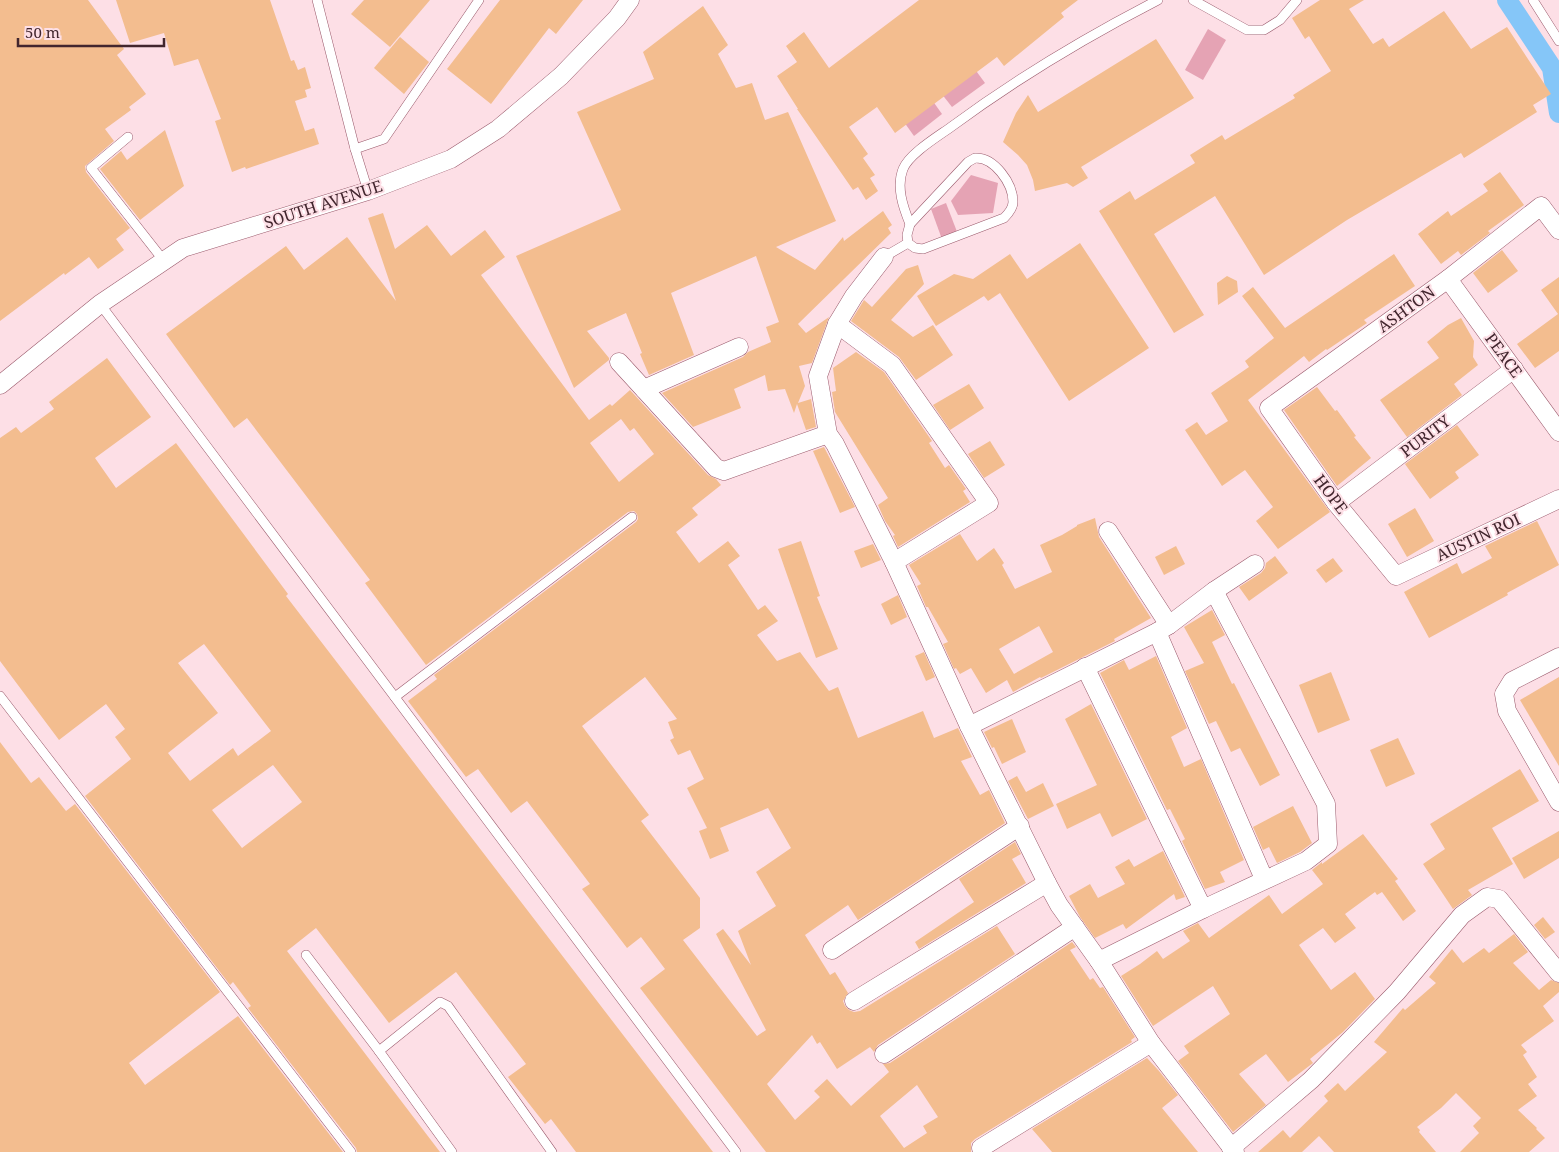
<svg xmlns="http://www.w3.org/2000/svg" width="1559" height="1152" font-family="'Noto Serif',serif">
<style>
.green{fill:#e5a3b4}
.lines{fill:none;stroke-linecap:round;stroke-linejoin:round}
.canal{stroke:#85c6f8;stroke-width:20}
.building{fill:#f3bd8f;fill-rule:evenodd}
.lane-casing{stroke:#9a5a6c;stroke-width:10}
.street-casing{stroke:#9a5a6c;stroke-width:19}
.lane{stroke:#fff;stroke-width:9}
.street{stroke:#fff;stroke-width:18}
.labels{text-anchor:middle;stroke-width:4;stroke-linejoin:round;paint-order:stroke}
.street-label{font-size:16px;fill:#42262e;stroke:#fddfe6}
</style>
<rect width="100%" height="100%" fill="#fddfe6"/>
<g class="green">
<polygon points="1208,29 1226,40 1203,80 1185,70"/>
<polygon points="974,68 985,83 952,107 941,93"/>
<polygon points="932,100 942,114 914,136 904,122"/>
<polygon points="971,175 998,183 993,213 958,215 951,201"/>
<polygon points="946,203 959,237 943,242 931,209"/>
</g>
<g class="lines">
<polyline class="canal" points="1507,0 1552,68 1559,113"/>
</g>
<g class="building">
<polygon points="0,0 88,0 124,49 117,55 146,94 129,107 131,110 105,129 114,141 85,166 86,172 130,228 116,239 124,250 98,269 89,257 65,275 64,273 0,321"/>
<polygon points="116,0 270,0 291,61 294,60 298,70 305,67 311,88 305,90 307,97 295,101 305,131 314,128 319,144 246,169 245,167 232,172 215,121 221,119 198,59 174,66 164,33 130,43"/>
<polygon points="364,0 430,0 390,47 351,14"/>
<polygon points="500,0 583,0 556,34 549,28 491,104 447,69"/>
<polygon points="919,0 1078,0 1061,13 1064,17 1004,66 997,57 895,133 877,107 849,127 868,154 863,158 875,175 870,178 878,191 866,200 858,187 853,190 797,109 798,109 777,76 797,62 786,46 804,32 829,68"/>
<polygon points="1320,0 1364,0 1349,9 1373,44 1383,38 1389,47 1444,11 1471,49 1507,27 1551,94 1533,105 1537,112 1464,158 1461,153 1347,220 1264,275 1215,196 1154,234 1204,315 1174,333 1099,211 1130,191 1135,200 1195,163 1190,155 1222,135 1225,140 1295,98 1293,95 1331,71 1309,36 1305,39 1292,18"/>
<polygon points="703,6 728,45 718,54 736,88 752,83 765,120 788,112 836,221 776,247 815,270 843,237 844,241 883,211 892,225 888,228 891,233 798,324 806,333 829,317 812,363 799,366 805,386 798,403 811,399 816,427 806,430 797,404 794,413 785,389 768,391 765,375 734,389 741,408 693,427 662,393 743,357 748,352 771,342 766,327 779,322 756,256 671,293 694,355 649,375 640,354 642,353 626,313 587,331 609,358 609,360 574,388 516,256 621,210 577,112 654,79 643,52"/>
<polygon points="400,37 429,62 404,94 374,68"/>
<polygon points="1156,39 1194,98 1081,167 1088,178 1073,187 1067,183 1035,191 1033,180 1027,165 1018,155 1003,142 1016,113 1028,95 1038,112"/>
<polygon points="165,130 184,186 140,220 100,169 121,151 127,160"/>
<polygon points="1500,172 1524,205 1488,231 1490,233 1461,255 1458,251 1441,264 1418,234 1448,211 1451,216 1488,191 1483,184"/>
<path d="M383 213 395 249 427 225 451 256 485 230 505 257 481 275 589 420 610 404 612 406 630 390 708 475 716 479 721 485 692 508 698 515 676 532 699 563 728 541 740 556 728 565 758 610 765 605 778 621 757 635 777 661 800 652 829 691 838 687 858 738 923 711 934 738 958 728 972 757 961 761 980 795 989 790 1005 823 858 920 848 905 805 935 830 975 835 972 848 993 843 1001 845 1006 849 1010 854 1012 860 1011 997 926 1015 954 878 1045 874 1052 870 1047 837 1069 820 1042 817 1044 812 1035 767 1084 795 1120 820 1097 814 1091 827 1079 851 1106 889 1072 883 1064 890 1063 1072 942 1076 947 1070 950 1090 980 1093 978 1100 988 1103 987 1135 1037 1131 1040 1132 1042 975 1139 971 1143V1152H766L640 988 665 969 641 937 627 948 582 889 590 884 527 801 511 813 478 769 466 777 408 701 437 679 434 675 636 522 638 519 637 514 634 511 628 512 426 665 365 583 370 580 247 418 234 428 166 334 286 246 304 270 347 237 396 301 368 218ZM621 419 630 431 634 428 654 454 619 482 590 443ZM645 677 677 719 668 722 674 738 670 740 678 755 690 750 704 779 687 788 707 828 699 831 710 859 729 851 720 828 768 808 791 848 756 872 776 906 738 931 751 965 723 929 716 934 766 1030 757 1036 683 940 700 928V898L641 821 649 815 582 726ZM917 1085 938 1117 923 1126 927 1133 904 1148 880 1116Z"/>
<polygon points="1080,243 1149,348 1069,401 1000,293 988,301 984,296 936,326 917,296 954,274 973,279 1010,254 1027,279"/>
<polygon points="1502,250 1518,271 1488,293 1473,273"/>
<polygon points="1394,254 1415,286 1364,320 1367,323 1327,350 1326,349 1309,362 1304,356 1248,400 1330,512 1278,549 1256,521 1273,507 1245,470 1222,486 1185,430 1197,422 1206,435 1228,421 1211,393 1249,367 1245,361 1274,338 1242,296 1253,287 1285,328"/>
<polygon points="918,265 924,284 891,320 913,337 933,325 953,355 916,380 899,357 851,321 864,300 872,307 906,269"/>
<polygon points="1227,276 1237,281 1238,292 1218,305 1217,283"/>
<polygon points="1559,277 1559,351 1535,368 1517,344 1558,314 1541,290"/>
<polygon points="1461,318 1474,341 1473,357 1478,365 1454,384 1462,395 1407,437 1380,400 1439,358 1427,342 1448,325"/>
<polygon points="856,352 884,372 932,441 929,443 945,468 949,465 966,489 963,491 970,502 898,547 893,536 895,535 885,521 878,505 888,498 835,412 832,392 836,391 833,368"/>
<path d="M107 358 151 417 95 458 116 488 176 443 288 594 286 596 713 1152H576L551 1119 545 1124 508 1077 526 1064 456 972 389 1023 316 928 287 951 440 1152H357L356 1148 248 1008 251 1006 233 982 230 985 85 796 131 759 115 737 125 729 106 704 59 740 0 661V438L16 427 21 433 54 409 49 402ZM204 644 271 731 238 756 233 748 190 781 168 753 218 713 178 663ZM273 765 302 802 242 848 212 810Z"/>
<polygon points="969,384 984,408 950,430 933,405"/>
<polygon points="1317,387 1335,411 1337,410 1356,436 1354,437 1371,458 1337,486 1284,410"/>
<polygon points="1457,425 1479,455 1455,472 1459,478 1430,499 1405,464"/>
<polygon points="990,441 1005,465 984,478 968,454"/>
<polygon points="824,447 855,507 840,513 813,451"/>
<polygon points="1415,508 1434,541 1407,557 1388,524"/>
<path d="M1095 518 1099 537 1151 618 1114 639 1115 641 1041 678 1040 677 1013 692 1007 680 986 693 971 668 960 674 956 668 954 669 943 644 948 642 928 607H926L917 586 921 584 909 565 960 534 977 561 994 548 1004 563 1002 565 1015 589 1052 572 1040 545 1062 535 1077 526V525ZM1039 626 1053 652 1014 674 999 649Z"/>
<polygon points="1537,521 1559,565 1507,593 1508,595 1429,638 1404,592 1457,563 1462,574 1492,558 1485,546"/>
<polygon points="801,541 820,596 817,597 838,649 816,658 778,549"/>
<polygon points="873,544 881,560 861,568 854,551"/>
<polygon points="1176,546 1185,564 1164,575 1155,557"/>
<polygon points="1275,556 1288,573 1249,601 1239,587 1261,573 1265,568 1266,563"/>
<polygon points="1333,558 1343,571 1326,583 1316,570"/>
<polygon points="898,595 907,617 891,625 881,604"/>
<polygon points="1212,610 1225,635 1212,642 1232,684 1234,683 1280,775 1260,786 1240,748 1231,752 1216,721 1209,724 1185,671 1204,663 1184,627"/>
<polygon points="924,652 935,677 926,681 915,656"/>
<polygon points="1156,656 1187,728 1171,737 1184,767 1201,759 1244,860 1220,872 1225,882 1205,889 1182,841 1185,839 1170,809 1167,810 1100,673 1124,660 1129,670"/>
<polygon points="1331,672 1350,720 1318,733 1299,685"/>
<polygon points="1559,677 1559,766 1520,700"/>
<polygon points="1091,704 1147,819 1112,837 1100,813 1067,829 1056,804 1097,785 1065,719"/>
<polygon points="1012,719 1026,752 1002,764 994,747 992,748 984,732"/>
<polygon points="1398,738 1415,774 1386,787 1370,750"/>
<polygon points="0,742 31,783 39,777 66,811 75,804 220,992 129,1063 145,1085 238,1016 343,1152 0,1152"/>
<polygon points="1520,769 1539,801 1492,828 1513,864 1468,890 1472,895 1453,909 1423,864 1445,849 1430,824"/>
<polygon points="1017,776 1026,792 1043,783 1054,806 1028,819 1008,781"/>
<polygon points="1293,806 1312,843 1300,852 1277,863 1269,847 1263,850 1253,827"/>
<polygon points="1559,831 1559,858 1524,879 1512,858"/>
<polygon points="1363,834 1398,879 1395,881 1416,911 1403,921 1382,892 1377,895 1375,892 1345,914 1356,928 1335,943 1323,928 1299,945 1331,990 1355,972 1375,999 1343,1032 1310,1059 1313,1063 1288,1082 1266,1054 1239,1074 1266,1105 1233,1132 1178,1061 1189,1053 1184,1046 1230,1014 1213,986 1153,1026 1121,976 1140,964 1157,951 1163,959 1190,941 1183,931 1198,923 1209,938 1269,895 1282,914 1323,884 1312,870 1322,862 1322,864"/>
<polygon points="1015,842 1021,854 1012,859 1026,883 919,949 915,942 974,902 959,879"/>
<polygon points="1163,851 1185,897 1176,900 1174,894 1126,929 1123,924 1095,938 1080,917 1069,896 1090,884 1098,898 1125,884 1115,867 1129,859 1134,867"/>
<polygon points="1543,917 1555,932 1545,939 1534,925"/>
<polygon points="1514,934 1528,952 1513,963 1539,990 1551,980 1559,983 1559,992 1543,1006 1554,1021 1521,1045 1527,1052 1523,1055 1537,1077 1528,1084 1537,1096 1518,1110 1537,1128 1536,1129 1545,1138 1529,1152 1460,1152 1479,1133 1473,1126 1481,1118 1456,1093 1441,1108 1417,1127 1420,1130 1419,1132 1436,1152 1334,1152 1319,1136 1302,1152 1258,1152 1283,1130 1290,1138 1328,1101 1324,1096 1338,1083 1345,1091 1387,1052 1374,1042 1403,1008 1405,1010 1436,983 1429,977 1452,949 1463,963 1484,948 1489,953"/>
<polygon points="1147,1058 1159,1071 1178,1095 1162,1108 1198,1152 1052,1152 1032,1129"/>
</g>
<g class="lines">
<g class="lane-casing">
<g id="lane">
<polyline points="317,0 355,149 368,191"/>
<polyline points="1193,0 1247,30 1264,30 1280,20 1297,0"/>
<polyline points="1533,0 1559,41"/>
<polyline points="128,137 91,168 164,261"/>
<polyline points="355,149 384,139 479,0"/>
<path d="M975 158C994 157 1013 183 1013 202 1013 208 1008 214 1004 218L923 249 915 248 908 243 907 235 910 224 968 162Z"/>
<path d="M910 224C903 207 896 187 903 169 909 154 937 137 951 127 1016 79 1086 37 1158 0"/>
<polyline points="884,257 908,243"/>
<polyline points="100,304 736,1152"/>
<polyline points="0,696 351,1152"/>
<polyline points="395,697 632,517"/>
<polyline points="306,955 379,1051 440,1002 448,1006 552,1152"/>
<polyline points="379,1051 452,1152"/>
</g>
</g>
<g class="street-casing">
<g id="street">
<polyline points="1559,230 1541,206 1448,279 1269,408 1336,503 1396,576 1559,499"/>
<polyline points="884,257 854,296 837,324 818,376 828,434 835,444 894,562 969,726 1047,883 1059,905 1099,961 1151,1043 1235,1152"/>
<polyline points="1448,279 1559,432"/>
<polyline points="837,324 892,365 989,503 894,562"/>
<polyline points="619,362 716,468 724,471 828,434"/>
<polyline points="0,385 100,304 183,248 368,191 451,159 498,129 561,76 617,18 630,0"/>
<polyline points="644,389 739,347"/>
<polyline points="1336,503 1514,369"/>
<polyline points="1108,531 1169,625"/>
<polyline points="1214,591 1255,564"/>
<polyline points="1157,632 1264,879"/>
<polyline points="1559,657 1512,681 1504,694 1507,711 1559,802"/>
<polyline points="1085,667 1203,909"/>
<polyline points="969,726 1157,632 1169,625 1214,591 1326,804 1328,844 1306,861 1203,909 1099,961"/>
<polyline points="832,950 1020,826"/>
<polyline points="854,1001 1047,883"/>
<polyline points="884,1054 1075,927"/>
<polyline points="981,1148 1151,1043"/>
<polyline points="1231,1148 1311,1080 1397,992 1462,915 1487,897 1499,899 1559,973"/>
</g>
</g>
<use href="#lane" class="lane"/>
<use href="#street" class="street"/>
</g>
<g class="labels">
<g class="street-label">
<text transform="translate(323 204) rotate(-18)" y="6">SOUTH AVENUE</text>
<text transform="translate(1406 309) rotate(-36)" y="6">ASHTON</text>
<text transform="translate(1504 355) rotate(54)" y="6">PEACE</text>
<text transform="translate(1425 436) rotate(-37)" y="6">PURITY</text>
<text transform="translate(1331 494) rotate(53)" y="6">HOPE</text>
<text transform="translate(1478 537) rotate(-25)" y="6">AUSTIN ROI</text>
</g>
</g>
<path d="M18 38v8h146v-8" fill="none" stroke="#42262e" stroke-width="2.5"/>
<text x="25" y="38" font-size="15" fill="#42262e" stroke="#fddfe6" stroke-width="4" paint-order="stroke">50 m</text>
</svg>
